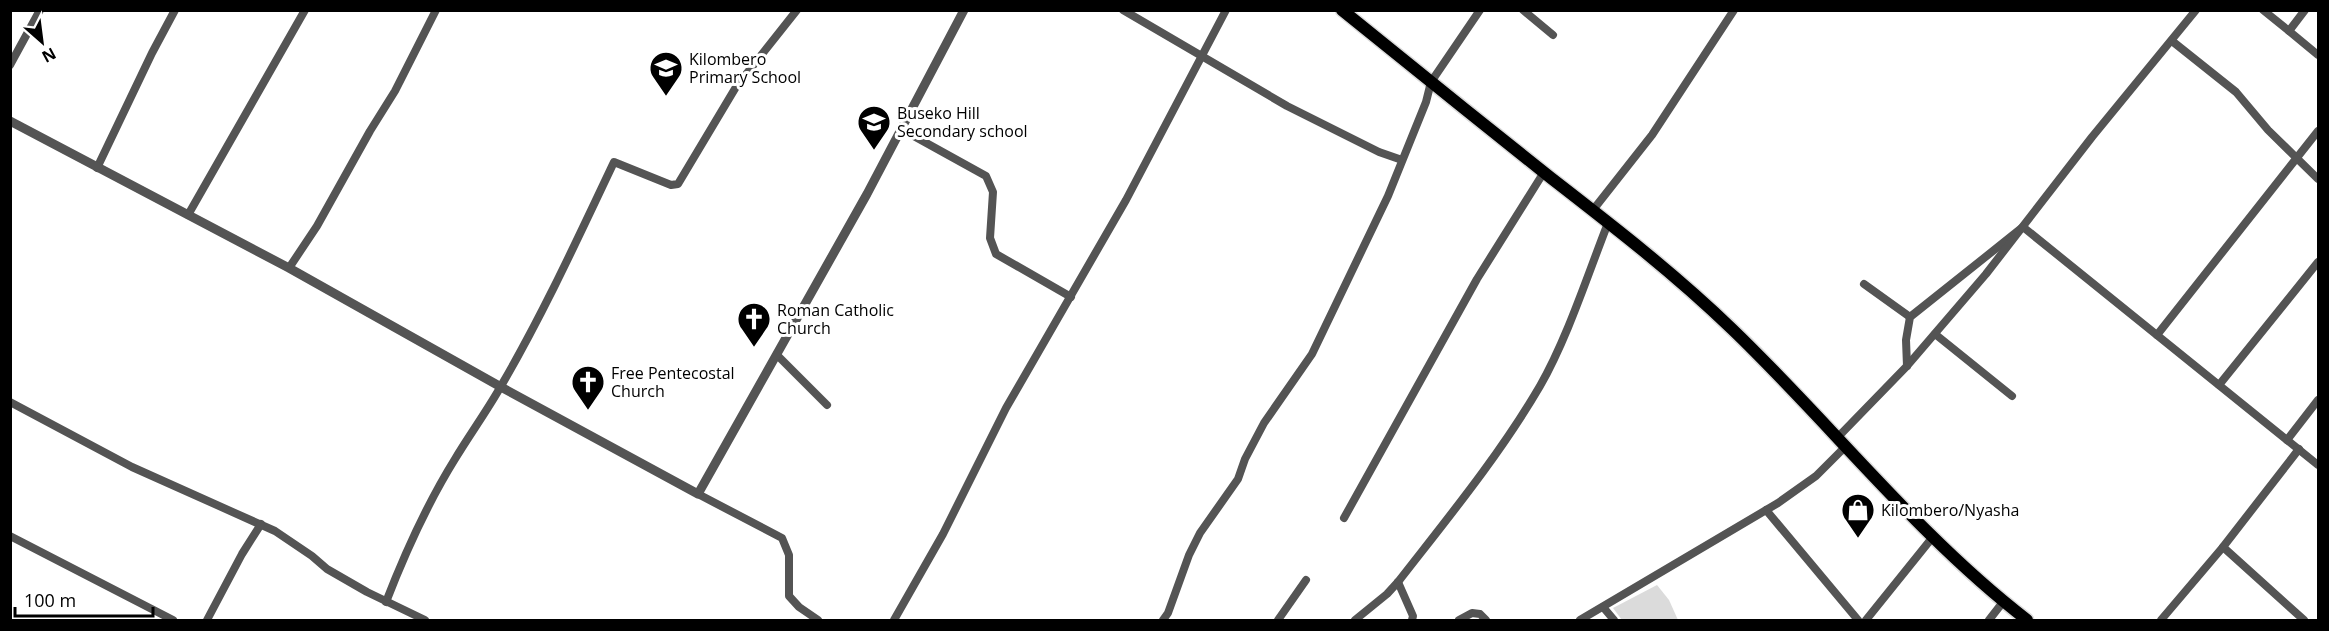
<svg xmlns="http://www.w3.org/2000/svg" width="2329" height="631" font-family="'Open Sans',sans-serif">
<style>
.green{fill:#dbdbdb}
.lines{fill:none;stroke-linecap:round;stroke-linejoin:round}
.trunk-casing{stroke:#dbdbdb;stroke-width:15}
.minor{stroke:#545454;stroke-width:8}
.tertiary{stroke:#545454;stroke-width:9}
.trunk{stroke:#000;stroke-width:12}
.labels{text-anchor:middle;stroke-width:6;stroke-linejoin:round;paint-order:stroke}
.poi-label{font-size:16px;fill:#000;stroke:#fff;text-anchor:start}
</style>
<rect width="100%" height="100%" fill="#fff"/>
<polygon class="green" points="1657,585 1669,600 1678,620 1622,620 1613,608"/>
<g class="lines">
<g class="trunk-casing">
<path id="trunk" d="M1342 10C1412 67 1481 122 1551 178 1613 226 1675 274 1732 329 1832 425 1917 535 2027 620"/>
</g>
<g class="minor">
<polyline points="1123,10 1287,106 1379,152 1402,160"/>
<polyline points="1523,10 1553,35"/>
<polyline points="2263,10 2289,31"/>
<polyline points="2305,10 2289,31 2318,55"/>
<polyline points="2172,41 2236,92 2268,130 2318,179"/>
<polyline points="10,65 40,10"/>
<polyline points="901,129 986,176 993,192 990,238 996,254 1071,297"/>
<polyline points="97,168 152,53 175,10"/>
<polyline points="1593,210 1652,135 1734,10"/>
<polyline points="188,215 305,10"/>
<polyline points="289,268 317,226 370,131 395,91 436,10"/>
<polyline points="1864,284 1910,317"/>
<polyline points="1935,334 2012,396"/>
<polyline points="2157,335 2318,131"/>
<polyline points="777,355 827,405"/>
<polyline points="1907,366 1906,340 1910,317 2023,227 2318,465"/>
<polyline points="2219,385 2318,262"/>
<polyline points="10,402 132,467 275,531 312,556 327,569 367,592 425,620"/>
<polyline points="1838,437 1907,366 1986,274 2092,137 2196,10"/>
<polyline points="2287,440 2318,400"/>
<polyline points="698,494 782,538 789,555 789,596 799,607 818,620"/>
<polyline points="1766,510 1858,620"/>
<polyline points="1344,518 1477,279 1544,172"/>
<polyline points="10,536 173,620"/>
<polyline points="2223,547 2304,620"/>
<polyline points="1398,582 1413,616 1412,620"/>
<path d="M386 602C405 553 427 504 455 459 470 434 487 411 501 386 543 314 578 238 614 162L671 185 678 184 736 87 797 10"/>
<polyline points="1603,607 1614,620"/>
<polyline points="207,620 242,554 261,524"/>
<polyline points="894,620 943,534 1006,408 1126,200 1226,10"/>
<polyline points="1163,620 1168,613 1189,555 1200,533 1238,479 1245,459 1264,423 1312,354 1388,196 1426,102 1431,82 1480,10"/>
<polyline points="1278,620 1306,580"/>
<path d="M1355 620 1387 594 1398 582C1447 519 1499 456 1540 386 1567 339 1588 274 1608 223"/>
<polyline points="1459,620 1472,613 1480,614 1486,620"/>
<polyline points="1580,620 1778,503 1816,476 1846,446"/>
<polyline points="1866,620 1932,538"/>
<polyline points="1989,620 2003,602"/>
<polyline points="2161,620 2223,547 2299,449"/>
</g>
<polyline class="tertiary" points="10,121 289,268 501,387 698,494 867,194 964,10"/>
<use href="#trunk" class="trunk"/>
</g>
<defs>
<g id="school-pin" transform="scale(1.725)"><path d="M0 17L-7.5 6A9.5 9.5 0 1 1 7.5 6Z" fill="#000" stroke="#fff"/><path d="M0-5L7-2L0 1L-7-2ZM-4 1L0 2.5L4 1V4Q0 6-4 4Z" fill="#fff"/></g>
<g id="church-pin" transform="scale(1.725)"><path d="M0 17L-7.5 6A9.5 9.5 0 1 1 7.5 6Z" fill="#000" stroke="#fff"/><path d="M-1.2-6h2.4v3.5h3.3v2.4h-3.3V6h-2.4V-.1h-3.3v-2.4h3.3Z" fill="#fff"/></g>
<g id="shop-pin" transform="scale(1.725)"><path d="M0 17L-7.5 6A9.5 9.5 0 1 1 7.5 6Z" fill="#000" stroke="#fff"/><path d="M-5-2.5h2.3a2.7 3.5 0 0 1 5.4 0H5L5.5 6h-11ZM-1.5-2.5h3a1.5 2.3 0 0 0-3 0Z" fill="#fff"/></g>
</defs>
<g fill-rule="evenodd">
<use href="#school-pin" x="666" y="68"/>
<use href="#school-pin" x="874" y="122"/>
<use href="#church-pin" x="754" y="319"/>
<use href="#church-pin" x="588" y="382"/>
<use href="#shop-pin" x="1858" y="510"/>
</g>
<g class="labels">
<g class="poi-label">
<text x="689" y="65">Kilombero<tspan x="689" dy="18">Primary School</tspan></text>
<text x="897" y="119">Buseko Hill<tspan x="897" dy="18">Secondary school</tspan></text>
<text x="777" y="316">Roman Catholic<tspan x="777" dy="18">Church</tspan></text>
<text x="611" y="379">Free Pentecostal<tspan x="611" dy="18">Church</tspan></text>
<text x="1881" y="516">Kilombero/Nyasha</text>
</g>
</g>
<rect width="2329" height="631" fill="none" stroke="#000000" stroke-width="24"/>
<g transform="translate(42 42) rotate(152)" stroke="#ffffff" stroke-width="4.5" paint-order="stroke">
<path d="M0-4.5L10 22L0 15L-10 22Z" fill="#000000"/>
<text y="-9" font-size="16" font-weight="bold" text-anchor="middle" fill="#000000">N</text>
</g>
<path d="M15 607v9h138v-9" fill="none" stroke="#000000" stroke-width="3"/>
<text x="24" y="607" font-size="18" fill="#000000" stroke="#ffffff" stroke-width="4.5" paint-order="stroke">100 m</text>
</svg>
